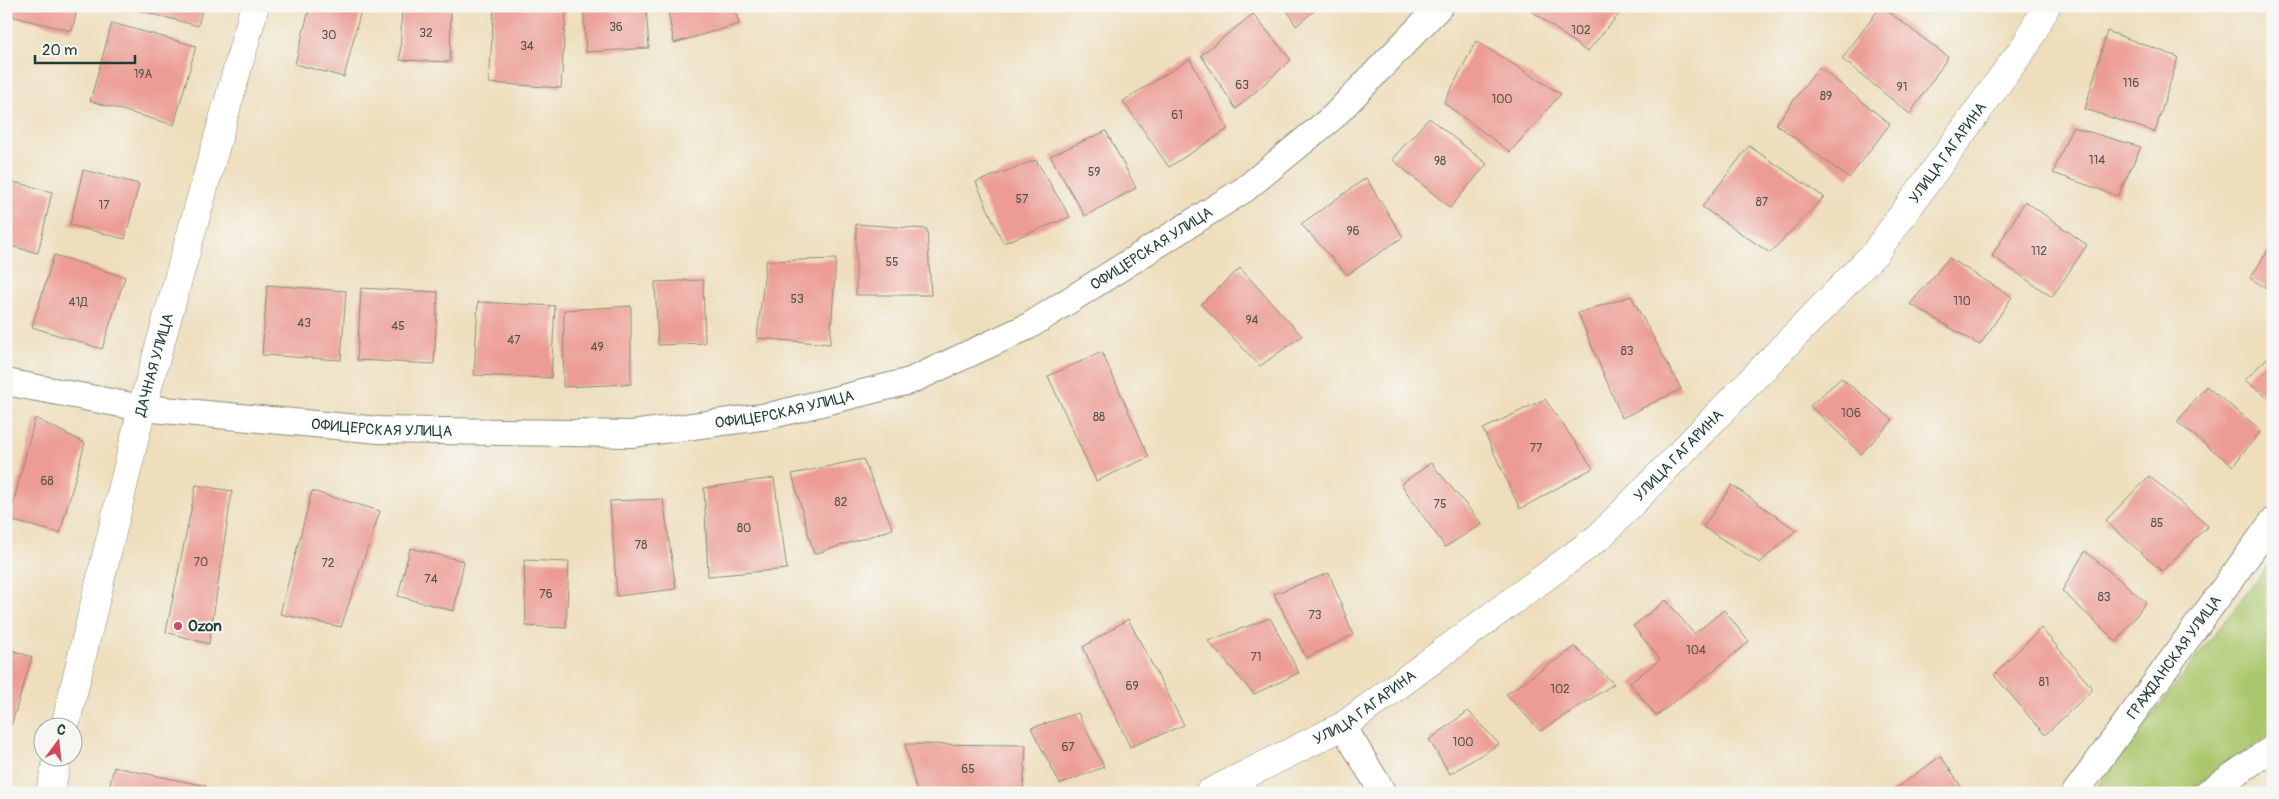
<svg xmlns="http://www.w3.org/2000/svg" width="2279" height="799" font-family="Pangolin,sans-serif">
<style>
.green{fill:#abc76d;stroke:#658250}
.building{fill:#ec9c94}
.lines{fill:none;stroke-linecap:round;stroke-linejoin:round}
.minor-casing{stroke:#868e78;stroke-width:28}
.secondary-casing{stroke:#868e78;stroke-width:29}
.minor{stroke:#fff;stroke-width:26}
.secondary{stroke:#fff;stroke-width:28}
.poi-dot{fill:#d1495b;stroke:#f6f6f2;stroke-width:2}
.labels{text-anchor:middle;stroke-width:4;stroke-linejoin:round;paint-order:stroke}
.number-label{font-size:12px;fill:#52554c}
.street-label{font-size:15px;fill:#1f3d34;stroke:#f6f6f2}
.poi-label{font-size:15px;font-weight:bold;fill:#1f3d34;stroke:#f6f6f2;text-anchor:start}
</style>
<rect width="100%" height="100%" fill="#f6f6f2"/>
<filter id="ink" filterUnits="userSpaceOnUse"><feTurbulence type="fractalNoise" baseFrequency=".02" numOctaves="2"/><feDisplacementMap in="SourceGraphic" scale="10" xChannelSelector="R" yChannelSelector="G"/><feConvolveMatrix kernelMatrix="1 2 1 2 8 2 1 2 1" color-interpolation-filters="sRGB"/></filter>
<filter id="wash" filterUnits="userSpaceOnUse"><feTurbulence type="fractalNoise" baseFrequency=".0096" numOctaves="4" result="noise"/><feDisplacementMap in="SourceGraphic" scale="20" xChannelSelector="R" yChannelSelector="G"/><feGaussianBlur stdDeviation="1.12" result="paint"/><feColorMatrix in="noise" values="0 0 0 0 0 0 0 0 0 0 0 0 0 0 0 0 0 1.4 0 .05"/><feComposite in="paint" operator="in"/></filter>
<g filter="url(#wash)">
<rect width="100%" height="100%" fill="#eedebc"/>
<polygon class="green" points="2273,559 2273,733 2184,793 2092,793"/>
<g id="blocks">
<g class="building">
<polygon points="6,6 78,6 72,31 6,15"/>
<polygon points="123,6 203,6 198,26"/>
<polygon points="310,6 362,6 344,77 295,64"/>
<polygon points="402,6 451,6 450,62 400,60"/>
<polygon points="494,6 566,9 561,88 489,83"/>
<polygon points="583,6 646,6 649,48 586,52"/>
<polygon points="667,6 734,6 739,24 674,43"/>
<polygon points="1285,6 1320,6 1296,26"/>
<polygon points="1525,6 1624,6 1625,7 1587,52"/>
<polygon points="1881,6 1948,57 1910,114 1842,59"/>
<polygon points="1253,14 1291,60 1236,109 1201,55"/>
<polygon points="112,23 196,46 174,125 90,101"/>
<polygon points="2107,31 2178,57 2155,132 2085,109"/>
<polygon points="1476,41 1561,94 1510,152 1444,103"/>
<polygon points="1190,59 1228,129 1169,167 1123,101"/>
<polygon points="1819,67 1890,124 1849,178 1776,124"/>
<polygon points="1429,118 1487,164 1450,208 1392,159"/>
<polygon points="2072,127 2141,147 2118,196 2053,173"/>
<polygon points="1106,131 1136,188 1085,216 1050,156"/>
<polygon points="1749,146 1824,197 1770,253 1702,207"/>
<polygon points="1036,160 1070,217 1003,243 976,182"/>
<polygon points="83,170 139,184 125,239 70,225"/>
<polygon points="1366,178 1403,237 1347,275 1301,224"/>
<polygon points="6,180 52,192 38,253 6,245"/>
<polygon points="2025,201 2087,245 2052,297 1992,256"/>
<polygon points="856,224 927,229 931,295 856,295"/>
<polygon points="2273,243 2273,292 2250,278"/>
<polygon points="54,255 125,277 102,349 32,327"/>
<polygon points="1949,258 2012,297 1980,345 1910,304"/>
<polygon points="836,259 830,344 757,338 766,261"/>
<polygon points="1240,268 1302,336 1260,366 1201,304"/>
<polygon points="703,280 705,343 658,345 655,282"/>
<polygon points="267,285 346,291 341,360 262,355"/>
<polygon points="361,288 438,292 434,364 357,360"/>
<polygon points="1631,296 1681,389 1622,418 1578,313"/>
<polygon points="478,302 555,306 551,378 474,375"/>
<polygon points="631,306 631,384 563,387 564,310"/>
<polygon points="1102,352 1149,457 1096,481 1048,376"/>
<polygon points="2273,352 2273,402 2245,380"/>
<polygon points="1841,378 1893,420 1861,454 1810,406"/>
<polygon points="2206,386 2261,430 2233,466 2177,422"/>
<polygon points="1545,399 1593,468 1520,509 1483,429"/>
<polygon points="35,418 85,443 60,533 9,520"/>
<polygon points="863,459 893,529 814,554 792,474"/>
<polygon points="1431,463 1482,524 1445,547 1401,484"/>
<polygon points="2149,476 2208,526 2162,571 2105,521"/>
<polygon points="774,478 787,569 708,576 704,488"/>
<polygon points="196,485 232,491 209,644 166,632"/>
<polygon points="1732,485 1796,530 1760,563 1703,527"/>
<polygon points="312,491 380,511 341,627 280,614"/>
<polygon points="663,499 676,589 617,596 610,501"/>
<polygon points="410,548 464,561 454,611 398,596"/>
<polygon points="2085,551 2146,602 2117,642 2062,591"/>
<polygon points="524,560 569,562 566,628 526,626"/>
<polygon points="1329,573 1353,635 1306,658 1274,594"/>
<polygon points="1666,600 1694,634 1724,610 1749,642 1656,716 1630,683 1660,659 1633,626"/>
<polygon points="1270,618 1299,673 1254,694 1208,641"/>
<polygon points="1128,619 1184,725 1130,747 1083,647"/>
<polygon points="2041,628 2093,689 2045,735 1994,675"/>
<polygon points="1575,647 1614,684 1540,731 1506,694"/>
<polygon points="6,648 32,657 11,726 6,724"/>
<polygon points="1468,711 1499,744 1450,774 1429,740"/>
<polygon points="1078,713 1104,767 1060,784 1031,728"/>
<polygon points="905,744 1026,745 1023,793 917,793"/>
<polygon points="1941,756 1965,793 1889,793"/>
<polygon points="114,767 206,786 205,793 108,793"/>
</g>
</g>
</g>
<g filter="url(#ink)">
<use href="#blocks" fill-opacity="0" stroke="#868e78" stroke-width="1"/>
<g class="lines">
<g class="minor-casing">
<g id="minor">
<path id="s1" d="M6 382 142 408 379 430 632 434 769 416 910 381 1029 326 1245 189 1333 117 1440 6"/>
<polyline points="1343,726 1383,793"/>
<path id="s2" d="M2075 793 2273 521"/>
<polyline points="2207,793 2273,748"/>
</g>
</g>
<g class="secondary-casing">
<g id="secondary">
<path id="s3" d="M65 726 142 408 255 6"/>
<polyline points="50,793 58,756"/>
<path id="s4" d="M1209 793 1343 726 1599 537 1875 253 2027 43 2046 6"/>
</g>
</g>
<use href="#minor" class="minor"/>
<use href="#secondary" class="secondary"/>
</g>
</g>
<circle class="poi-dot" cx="178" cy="626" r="5"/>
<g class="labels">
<g class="number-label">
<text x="616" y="31">36</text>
<text x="1581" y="34">102</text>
<text x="426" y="37">32</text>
<text x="329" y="39">30</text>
<text x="527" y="50">34</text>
<text x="143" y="78">19А</text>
<text x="2131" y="87">116</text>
<text x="1242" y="89">63</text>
<text x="1902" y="91">91</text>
<text x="1826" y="100">89</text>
<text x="1502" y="103">100</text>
<text x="1177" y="119">61</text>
<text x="2097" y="164">114</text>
<text x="1440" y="165">98</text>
<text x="1094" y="176">59</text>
<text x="1022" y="203">57</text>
<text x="1762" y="206">87</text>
<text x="104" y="209">17</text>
<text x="1353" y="235">96</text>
<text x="2039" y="255">112</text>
<text x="892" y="266">55</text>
<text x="797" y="303">53</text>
<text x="1962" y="305">110</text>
<text x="78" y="306">41Д</text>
<text x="1252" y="324">94</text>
<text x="304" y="327">43</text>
<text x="398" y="330">45</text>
<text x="514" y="344">47</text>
<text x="597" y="351">49</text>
<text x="1627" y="355">83</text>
<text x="1851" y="417">106</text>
<text x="1099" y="421">88</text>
<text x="1536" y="452">77</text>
<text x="47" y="485">68</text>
<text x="841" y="506">82</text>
<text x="1440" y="508">75</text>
<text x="2157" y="527">85</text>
<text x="744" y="532">80</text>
<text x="641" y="549">78</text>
<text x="201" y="566">70</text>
<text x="328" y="567">72</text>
<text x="431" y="583">74</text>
<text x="546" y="598">76</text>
<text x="2104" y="601">83</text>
<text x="1315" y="619">73</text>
<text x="1696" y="654">104</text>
<text x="1256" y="661">71</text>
<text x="2044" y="686">81</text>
<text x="1132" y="690">69</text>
<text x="1560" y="693">102</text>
<text x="1463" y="746">100</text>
<text x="1068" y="751">67</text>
<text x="968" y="773">65</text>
</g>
<g class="street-label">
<text dy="5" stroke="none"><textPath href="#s4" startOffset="988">УЛИЦА ГАГАРИНА</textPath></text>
<text dy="5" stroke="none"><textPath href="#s1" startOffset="1189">ОФИЦЕРСКАЯ УЛИЦА</textPath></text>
<text dy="5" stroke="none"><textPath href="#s3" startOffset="372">ДАЧНАЯ УЛИЦА</textPath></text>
<text dy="5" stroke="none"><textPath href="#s1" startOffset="784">ОФИЦЕРСКАЯ УЛИЦА</textPath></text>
<text dy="5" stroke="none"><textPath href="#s1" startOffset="379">ОФИЦЕРСКАЯ УЛИЦА</textPath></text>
<text dy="5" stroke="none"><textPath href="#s4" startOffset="582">УЛИЦА ГАГАРИНА</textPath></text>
<text dy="5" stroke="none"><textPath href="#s2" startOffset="168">ГРАЖДАНСКАЯ УЛИЦА</textPath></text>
<text dy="5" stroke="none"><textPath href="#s4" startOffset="178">УЛИЦА ГАГАРИНА</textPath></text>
</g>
<g class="poi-label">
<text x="188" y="631">Ozon</text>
</g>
</g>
<rect width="2279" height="799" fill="none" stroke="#f6f6f2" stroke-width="25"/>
<g transform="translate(58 742) rotate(15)"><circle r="24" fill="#f6f6f2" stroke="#a0aca6"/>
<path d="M0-4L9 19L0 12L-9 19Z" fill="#d1495b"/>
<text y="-8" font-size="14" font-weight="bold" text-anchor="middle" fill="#1f3d34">С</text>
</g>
<path d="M35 55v8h100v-8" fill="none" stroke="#1f3d34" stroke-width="2.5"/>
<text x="42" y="55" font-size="15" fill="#1f3d34" stroke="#f6f6f2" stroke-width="4" paint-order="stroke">20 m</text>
</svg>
